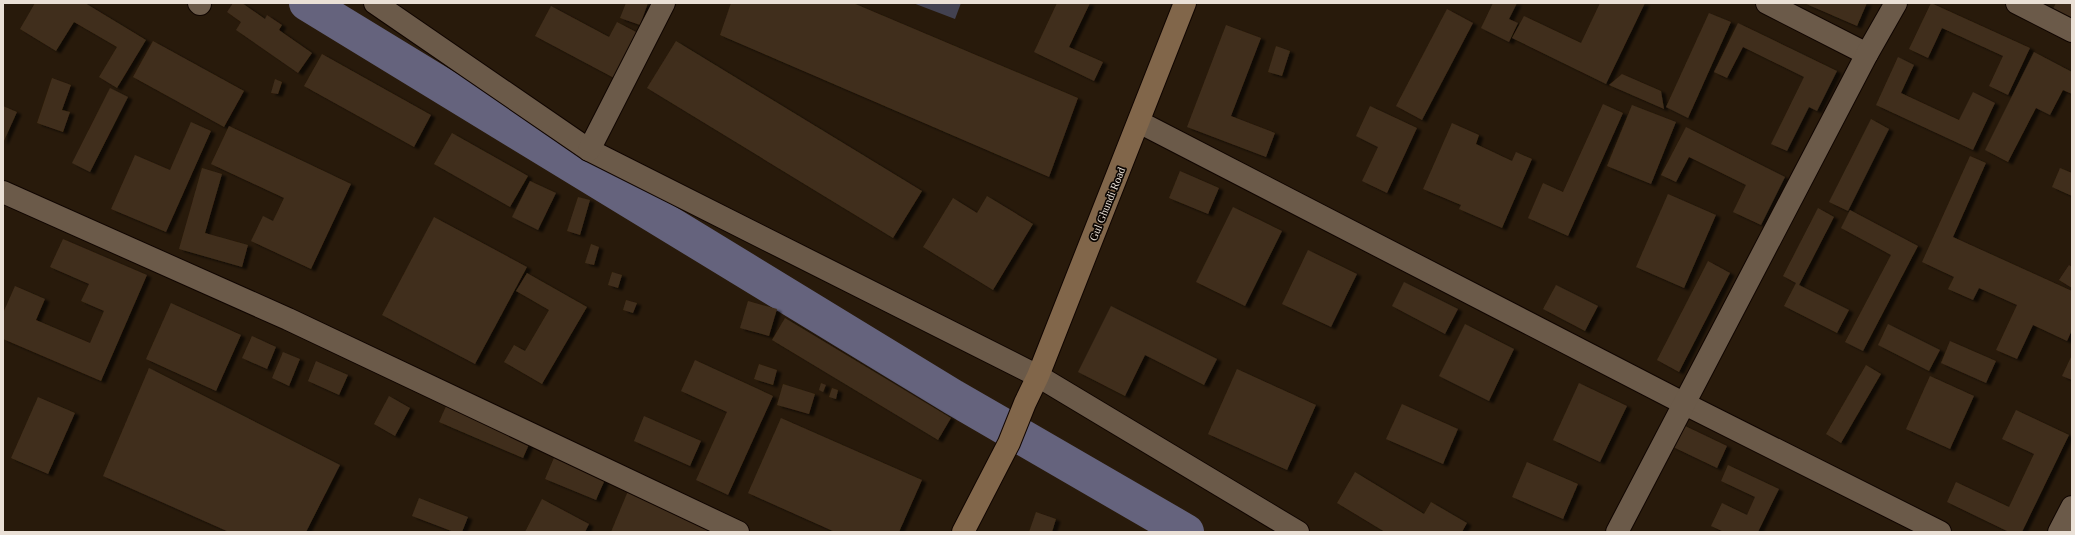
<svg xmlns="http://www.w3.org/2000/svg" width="2075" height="535" font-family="Georgia,serif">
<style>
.green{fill:#434251}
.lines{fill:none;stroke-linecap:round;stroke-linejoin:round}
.canal{stroke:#65637d;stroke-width:36}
.building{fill:#402e1b;filter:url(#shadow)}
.minor-casing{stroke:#100500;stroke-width:24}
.secondary-casing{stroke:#100500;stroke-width:24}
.minor{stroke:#6b5a49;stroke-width:22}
.secondary{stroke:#81664a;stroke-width:22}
.labels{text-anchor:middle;stroke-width:3.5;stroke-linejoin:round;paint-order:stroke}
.street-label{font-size:11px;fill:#eae0d6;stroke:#0c0602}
</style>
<defs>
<filter id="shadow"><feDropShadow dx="4.5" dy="2.5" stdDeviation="1" flood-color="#0009"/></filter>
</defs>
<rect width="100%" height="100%" fill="#281a0b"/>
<polygon class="green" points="913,3 961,3 955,19"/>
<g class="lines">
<polyline class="canal" points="307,3 953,397 1186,532"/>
</g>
<g class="building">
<polygon points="35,3 85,3 146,40 117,88 99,77 117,47 74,22 56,51 20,29"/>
<polygon points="233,3 242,3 265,19 267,15 282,25 279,30 312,53 298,73 236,30 241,22 227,12"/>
<polygon points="626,3 648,3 640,25 620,18"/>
<polygon points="731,3 853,3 1078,98 1049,177 720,35"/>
<polygon points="1057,3 1090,3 1069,47 1103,62 1094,81 1034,52"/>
<polygon points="1493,3 1517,3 1509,19 1518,23 1509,42 1481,28"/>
<polygon points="1600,3 1645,3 1606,84 1512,38 1524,16 1581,43"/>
<polygon points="1804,3 1867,3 1857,26"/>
<polygon points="1931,3 2030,48 2008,95 1989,86 2003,56 1942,28 1928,58 1909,49"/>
<polygon points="2056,3 2072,3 2072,20 2052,11"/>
<polygon points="551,6 609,37 617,22 638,33 614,78 535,36"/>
<polygon points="1447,9 1473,23 1422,120 1396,106"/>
<polygon points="1709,13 1731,22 1688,118 1666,107"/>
<polygon points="1738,23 1837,71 1817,111 1809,107 1787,151 1771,144 1804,77 1743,47 1727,78 1714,72"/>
<polygon points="1226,25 1261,38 1231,116 1275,133 1266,157 1187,127"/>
<polygon points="153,41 244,91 224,127 133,77"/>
<polygon points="676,41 922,191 893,238 647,88"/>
<polygon points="1276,46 1290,51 1282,76 1268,72"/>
<polygon points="2034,52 2072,72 2072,94 2063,90 2050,115 2036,108 2008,162 1985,150"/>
<polygon points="322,54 431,115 414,147 304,86"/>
<polygon points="1898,57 1914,65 1901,93 1959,120 1973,92 1995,103 1973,150 1876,105"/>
<polygon points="1622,74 1661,91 1664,109 1609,85"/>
<polygon points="52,78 71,85 62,110 70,112 63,132 37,123"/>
<polygon points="275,79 282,82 278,94 271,93"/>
<polygon points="110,88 128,97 90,172 72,163"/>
<polygon points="1603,104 1623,113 1568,236 1528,218 1543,183 1563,192"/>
<polygon points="1632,105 1676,122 1651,184 1607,166"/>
<polygon points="3,106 17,112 3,143"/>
<polygon points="1370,106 1417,128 1387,193 1362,181 1378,147 1356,136"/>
<polygon points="1871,119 1889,129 1848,211 1829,202"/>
<polygon points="191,122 211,131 166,232 111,209 135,155 170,170"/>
<polygon points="1452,123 1479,135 1476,144 1512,161 1516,152 1532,159 1502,228 1459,209 1461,205 1423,189"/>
<polygon points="229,126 351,184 311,269 251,241 263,216 273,221 284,198 211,164"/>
<polygon points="1686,127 1785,177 1761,225 1733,212 1746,185 1689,157 1676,182 1661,175"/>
<polygon points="452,133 528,176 510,207 434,164"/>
<polygon points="1970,156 1986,163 1953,237 2072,291 2072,330 2067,341 2033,325 2017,359 1996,350 2017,305 1979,288 1973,300 1948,289 1954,277 1922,262"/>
<polygon points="202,168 222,174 205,233 248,245 242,267 179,249"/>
<polygon points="2060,168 2072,173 2072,196 2052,187"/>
<polygon points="1180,171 1219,188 1208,214 1169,198"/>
<polygon points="530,181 556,193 538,230 512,217"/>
<polygon points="1668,194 1716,215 1684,288 1636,267"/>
<polygon points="987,196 1033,224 993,290 923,247 953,198 977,213"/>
<polygon points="578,197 590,200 580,235 567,231"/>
<polygon points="1233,207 1282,231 1245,306 1196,282"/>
<polygon points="1818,208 1834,217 1799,285 1849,310 1837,333 1784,306 1796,283 1783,276"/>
<polygon points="1850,210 1918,246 1863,351 1845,342 1891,255 1841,228"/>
<polygon points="434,217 527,267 475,364 382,315"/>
<polygon points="63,239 147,275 101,381 3,339 3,313 15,286 45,299 36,320 90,343 104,311 81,301 89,284 50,267"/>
<polygon points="591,244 599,247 594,265 585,263"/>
<polygon points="1308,250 1357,274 1331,327 1282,304"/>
<polygon points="1708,261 1730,273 1679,372 1657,360"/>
<polygon points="2069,265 2072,267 2072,288 2059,280"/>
<polygon points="612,272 622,275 618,288 608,285"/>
<polygon points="527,273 587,307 542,384 504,362 514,345 525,351 549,310 516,291"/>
<polygon points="1404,282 1458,309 1445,334 1392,306"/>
<polygon points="1556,285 1598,306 1585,331 1543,309"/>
<polygon points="626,300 637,303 633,313 623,310"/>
<polygon points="748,301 777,309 769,336 740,328"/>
<polygon points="171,303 241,335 216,391 146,359"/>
<polygon points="1111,306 1217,359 1204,385 1145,355 1125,396 1078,372"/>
<polygon points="785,318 951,418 938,440 772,340"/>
<polygon points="1465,324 1514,349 1489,401 1439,376"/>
<polygon points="1888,324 1940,350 1929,371 1878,345"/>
<polygon points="252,336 276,347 267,369 242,358"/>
<polygon points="1950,341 1996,361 1986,383 1941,363"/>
<polygon points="283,352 300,359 289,386 272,378"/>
<polygon points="2072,355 2072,380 2062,376"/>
<polygon points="695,360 773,396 728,495 696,480 727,412 681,391"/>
<polygon points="316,361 348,375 339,395 308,381"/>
<polygon points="759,364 777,370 773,385 754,379"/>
<polygon points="1866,365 1881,374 1841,443 1826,434"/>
<polygon points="149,368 340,465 306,532 229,532 103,476"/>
<polygon points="1237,369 1316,405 1287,470 1208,434"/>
<polygon points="1930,376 1974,396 1950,449 1906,429"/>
<polygon points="821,383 826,385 823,392 819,390"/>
<polygon points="1579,383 1627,406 1600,462 1553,440"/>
<polygon points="783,384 815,394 809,414 777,405"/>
<polygon points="832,388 838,390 836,399 829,397"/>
<polygon points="389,396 410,408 395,436 374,424"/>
<polygon points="38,397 75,413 48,474 11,458"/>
<polygon points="447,404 531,440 523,458 439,422"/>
<polygon points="1402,404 1458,429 1443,464 1386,439"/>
<polygon points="2016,410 2069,435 2022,532 2009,532 1947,502 1956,482 2009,507 2034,454 2002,439"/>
<polygon points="644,416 701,441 690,466 634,441"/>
<polygon points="781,418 922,480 899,532 835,532 748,493"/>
<polygon points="1681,424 1727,446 1717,468 1671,446"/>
<polygon points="556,453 607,475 596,500 545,479"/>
<polygon points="1527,462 1578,484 1563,519 1512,497"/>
<polygon points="1728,465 1779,489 1758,532 1724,532 1711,526 1722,503 1747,515 1755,497 1721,481"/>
<polygon points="1355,472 1424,514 1431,502 1467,523 1462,532 1385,532 1337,503"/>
<polygon points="628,491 720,532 611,532"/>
<polygon points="419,498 468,517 462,532 454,532 412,516"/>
<polygon points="542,499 589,524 585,532 525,532"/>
<polygon points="1036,512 1056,519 1052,532 1029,532"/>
</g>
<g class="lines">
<g class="minor-casing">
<g id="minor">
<polyline points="199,3 200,4"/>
<polyline points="375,3 589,150 1038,376 1298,532"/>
<polyline points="1767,3 1867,54"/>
<polyline points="2017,3 2072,31"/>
<polyline points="1139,122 1685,404 1940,532"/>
<polyline points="589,150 664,3"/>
<polyline points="3,192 288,319 738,532"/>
<polyline points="1617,532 1867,54 1896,3"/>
<polyline points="2059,532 2072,507"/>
</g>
</g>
<g class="secondary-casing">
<polyline id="secondary" points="963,532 1009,443 1025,403 1038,376 1185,3"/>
</g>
<use href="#minor" class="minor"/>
<use href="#secondary" class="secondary"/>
</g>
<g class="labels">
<g class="street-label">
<text transform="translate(1107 204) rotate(-68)" y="4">Gul Ghundi Road</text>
</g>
</g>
<rect width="2075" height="535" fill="none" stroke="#eae0d6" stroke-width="8"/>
</svg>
